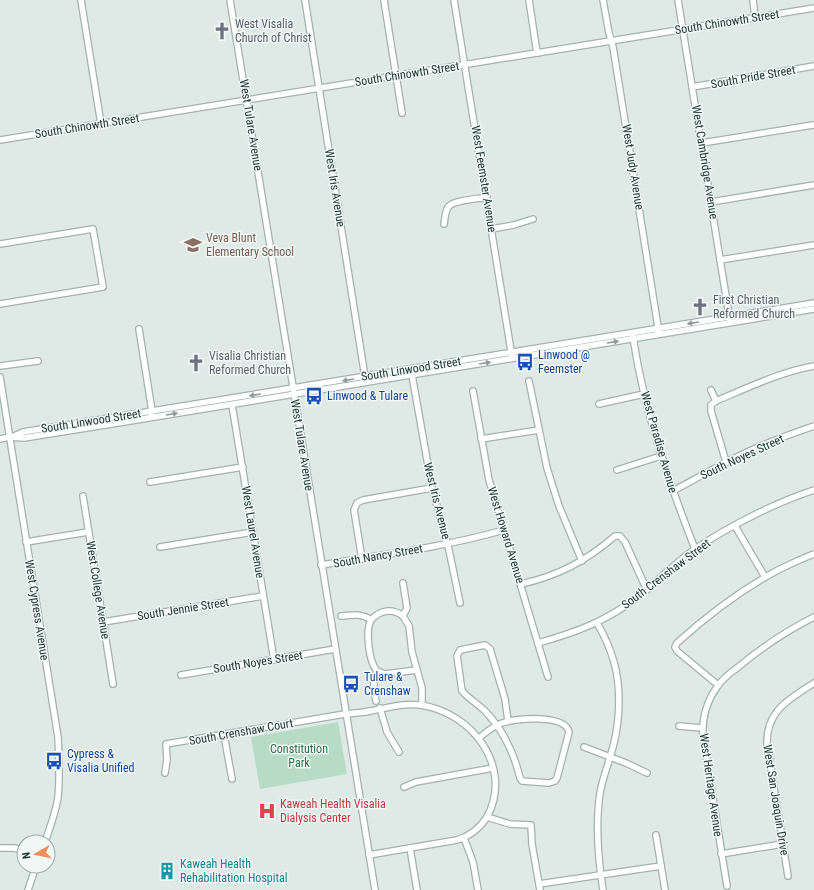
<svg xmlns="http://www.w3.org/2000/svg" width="814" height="890" font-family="'Roboto Condensed',sans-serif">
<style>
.green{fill:#b8dbc6}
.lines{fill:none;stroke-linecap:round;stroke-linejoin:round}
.minor-casing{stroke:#a2b2ae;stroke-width:8}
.minor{stroke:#fff;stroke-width:5.5}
.oneway{fill:#909c9a}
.labels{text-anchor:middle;stroke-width:3;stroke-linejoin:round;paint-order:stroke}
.street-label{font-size:12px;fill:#213a36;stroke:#f0f7f4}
.worship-label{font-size:12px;fill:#5b616d;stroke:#f0f7f4;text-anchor:start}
.education-label{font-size:12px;fill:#785e54;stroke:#f0f7f4;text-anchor:start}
.transit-label{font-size:12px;fill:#164399;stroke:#f0f7f4;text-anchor:start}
.park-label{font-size:12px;fill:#2b704e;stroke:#f0f7f4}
.health-label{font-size:12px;fill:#be3a42;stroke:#f0f7f4;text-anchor:start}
.culture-label{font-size:12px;fill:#0d838f;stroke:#f0f7f4;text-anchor:start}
</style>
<rect width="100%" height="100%" fill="#dfeae7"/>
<polygon class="green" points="338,722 347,774 260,789 251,737"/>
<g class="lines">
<g class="minor-casing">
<g id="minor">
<polyline points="81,0 101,124"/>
<polyline points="230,0 375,890"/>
<polyline points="305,0 365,377"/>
<polyline points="384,0 402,113"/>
<polyline points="454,0 512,357"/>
<polyline points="529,0 537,53"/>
<polyline points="603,0 609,33 613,47 659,333"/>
<polyline points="678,0 730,321"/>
<polyline points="753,0 755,17"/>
<polyline points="692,87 814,66"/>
<polyline points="0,140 814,8"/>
<polyline points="702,143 813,125"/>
<polyline points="711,202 814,185"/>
<path d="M444 224C445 219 445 210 449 206 455 200 478 199 487 197"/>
<polyline points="491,229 514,225 533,219"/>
<polyline points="0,244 93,229 103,287 0,304"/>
<polyline points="720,260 814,245"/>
<polyline points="139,329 152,411 151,413"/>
<path d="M633 337C644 410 668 480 695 549"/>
<polyline points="0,366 38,361"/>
<polyline points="412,375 432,488 449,550 460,603"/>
<path d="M0 377 58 737C59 757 60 777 58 797 56 812 50 827 45 842"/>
<polyline points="529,381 547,468 559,506 582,561"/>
<polyline points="711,390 716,401 711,405 711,411 726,462"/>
<polyline points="473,391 489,480 548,677"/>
<path d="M716 401C747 388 780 372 814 366"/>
<polyline points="599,404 644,394"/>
<polyline points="232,405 274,660"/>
<polyline points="12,437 23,432 814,303"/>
<polyline points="0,439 9,437 24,438 124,422 814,309"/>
<polyline points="481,439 539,430"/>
<polyline points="617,470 661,456"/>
<polyline points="150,482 243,467"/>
<path d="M673 491C690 482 707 472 725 463 753 448 784 436 814 426"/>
<polyline points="83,496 113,684"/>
<polyline points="735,526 765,577"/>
<polyline points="26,542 88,532"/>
<polyline points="160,547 253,532"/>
<polyline points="362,559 354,510 357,503 363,500 432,488"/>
<path d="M321 565C382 555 444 547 504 530"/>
<polyline points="403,583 407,608 403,616 409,626 412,652 422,688 422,705"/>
<path d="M521 584C558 576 586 561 615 536H620L625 542 647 590"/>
<path d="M341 616C352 615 362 613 371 620 380 610 392 608 403 616"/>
<path d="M371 620C365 631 369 662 377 671 372 681 374 690 376 701"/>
<polyline points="103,622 263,596"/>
<path d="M597 623C604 635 610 648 614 662 621 687 620 718 614 743 610 760 603 776 600 793 595 826 598 858 603 890"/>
<path d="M538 643C577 632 607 621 639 596 658 581 675 563 695 549 728 527 776 502 814 490"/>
<polyline points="377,671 385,674 417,670"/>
<polyline points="181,675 335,649"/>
<path d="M718 685 677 651 675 647 677 643C709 614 742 589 780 569 791 564 802 558 814 554"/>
<polyline points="380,708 387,732 399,752"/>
<polyline points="679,726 702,728"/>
<polyline points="224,735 232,779"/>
<path d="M479 738C486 732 493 726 502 723 516 718 565 714 569 732L557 778 555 781 549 783 522 781 520 778C514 753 504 731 486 712 478 704 469 699 462 691L457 656 460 650 485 645 490 649 505 699 508 721"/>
<polyline points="584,747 626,763 647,773"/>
<path d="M165 773 167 760 166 744 345 714C353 713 362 713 370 711 387 708 402 703 420 705 472 712 514 767 487 817"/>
<polyline points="404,787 416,782 493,768"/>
<polyline points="656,835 665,890"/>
<polyline points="464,838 473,862 478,890"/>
<polyline points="0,848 13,848 24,850"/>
<polyline points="410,848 417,890"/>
<polyline points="721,854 783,844"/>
<path d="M369 855 457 840C470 836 480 828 487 817L510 824 531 825 532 844 540 890"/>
<path d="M788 876 767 744C766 711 789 699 814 683"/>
<polyline points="539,884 661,866"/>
<path d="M727 886 703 736C702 719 707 701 717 687 722 679 730 673 737 668 761 648 786 631 814 617"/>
<polyline points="28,890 36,866"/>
</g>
</g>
<use href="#minor" class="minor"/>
</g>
<defs><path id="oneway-solid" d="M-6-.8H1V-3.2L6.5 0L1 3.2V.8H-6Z"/></defs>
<g class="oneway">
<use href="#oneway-solid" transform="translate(693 323) rotate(171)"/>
<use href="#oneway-solid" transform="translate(613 342) rotate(-9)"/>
<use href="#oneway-solid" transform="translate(485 363) rotate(-9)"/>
<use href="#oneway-solid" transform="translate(348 380) rotate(171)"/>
<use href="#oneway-solid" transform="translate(255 395) rotate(171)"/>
<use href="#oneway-solid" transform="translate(172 414) rotate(-9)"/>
</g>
<defs>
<g id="church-bare" transform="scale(1.38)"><path d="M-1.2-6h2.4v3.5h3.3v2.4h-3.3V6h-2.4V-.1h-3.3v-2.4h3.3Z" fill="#6b7280" stroke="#f0f7f4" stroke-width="2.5" paint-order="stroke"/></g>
<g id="school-bare" transform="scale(1.38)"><path d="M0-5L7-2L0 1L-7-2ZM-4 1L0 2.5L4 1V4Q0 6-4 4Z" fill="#8d6e63" stroke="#f0f7f4" stroke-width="2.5" paint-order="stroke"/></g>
<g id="bus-bare" transform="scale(1.38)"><path d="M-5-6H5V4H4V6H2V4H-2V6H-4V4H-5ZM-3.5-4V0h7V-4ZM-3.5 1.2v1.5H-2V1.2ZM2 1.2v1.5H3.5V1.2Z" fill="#1a4fb4" stroke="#f0f7f4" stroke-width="2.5" paint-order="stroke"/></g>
<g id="hospital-bare" transform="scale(1.38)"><path d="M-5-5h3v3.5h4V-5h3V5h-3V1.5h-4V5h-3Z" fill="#e0444e" stroke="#f0f7f4" stroke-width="2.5" paint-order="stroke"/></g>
<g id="building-bare" transform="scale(1.38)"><path d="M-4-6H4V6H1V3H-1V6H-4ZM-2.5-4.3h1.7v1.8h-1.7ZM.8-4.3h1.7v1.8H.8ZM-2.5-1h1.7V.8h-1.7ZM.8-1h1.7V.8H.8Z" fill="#0f9aa8" stroke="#f0f7f4" stroke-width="2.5" paint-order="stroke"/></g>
</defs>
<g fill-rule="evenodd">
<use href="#church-bare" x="222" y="31"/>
<use href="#school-bare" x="193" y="245"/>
<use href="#church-bare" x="700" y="307"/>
<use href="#bus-bare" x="525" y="362"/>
<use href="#church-bare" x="196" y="363"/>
<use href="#bus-bare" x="314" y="396"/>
<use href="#bus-bare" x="351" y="684"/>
<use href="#bus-bare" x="54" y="761"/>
<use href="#hospital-bare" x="267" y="811"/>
<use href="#building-bare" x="167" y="871"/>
</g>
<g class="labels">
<g class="street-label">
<text transform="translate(727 22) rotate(-9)" y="4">South Chinowth Street</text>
<text transform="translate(407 74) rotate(-9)" y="4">South Chinowth Street</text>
<text transform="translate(753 77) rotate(-10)" y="4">South Pride Street</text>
<text transform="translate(251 125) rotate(81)" y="4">West Tulare Avenue</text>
<text transform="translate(87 126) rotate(-9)" y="4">South Chinowth Street</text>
<text transform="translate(705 162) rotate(81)" y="4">West Cambridge Avenue</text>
<text transform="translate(633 167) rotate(81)" y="4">West Judy Avenue</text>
<text transform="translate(484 179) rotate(81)" y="4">West Feemster Avenue</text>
<text transform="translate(335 188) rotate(81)" y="4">West Iris Avenue</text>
<text transform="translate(411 369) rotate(-9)" y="4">South Linwood Street</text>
<text transform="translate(91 421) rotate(-9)" y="4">South Linwood Street</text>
<text transform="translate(659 442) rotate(74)" y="4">West Paradise Avenue</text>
<text transform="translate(302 445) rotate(81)" y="4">West Tulare Avenue</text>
<text transform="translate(742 457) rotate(-25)" y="4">South Noyes Street</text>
<text transform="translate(437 501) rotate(76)" y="4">West Iris Avenue</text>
<text transform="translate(253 532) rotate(81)" y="4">West Laurel Avenue</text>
<text transform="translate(506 535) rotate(73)" y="4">West Howard Avenue</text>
<text transform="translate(378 556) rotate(-10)" y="4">South Nancy Street</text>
<text transform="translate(666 574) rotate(-37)" y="4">South Crenshaw Street</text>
<text transform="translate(98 590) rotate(81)" y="4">West College Avenue</text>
<text transform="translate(183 609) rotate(-9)" y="4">South Jennie Street</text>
<text transform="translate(37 610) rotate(81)" y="4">West Cypress Avenue</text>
<text transform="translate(258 662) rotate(-9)" y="4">South Noyes Street</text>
<text transform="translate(241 732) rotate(-10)" y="4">South Crenshaw Court</text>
<text transform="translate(711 785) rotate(82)" y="4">West Heritage Avenue</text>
<text transform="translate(776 800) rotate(81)" y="4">West San Joaquin Drive</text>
</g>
<g class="worship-label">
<text x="235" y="28">West Visalia<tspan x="235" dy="14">Church of Christ</tspan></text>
<text x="713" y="304">First Christian<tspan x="713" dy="14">Reformed Church</tspan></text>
<text x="209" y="360">Visalia Christian<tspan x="209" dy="14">Reformed Church</tspan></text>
</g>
<g class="education-label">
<text x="206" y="242">Veva Blunt<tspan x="206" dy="14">Elementary School</tspan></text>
</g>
<g class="transit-label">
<text x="538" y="359">Linwood @<tspan x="538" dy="14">Feemster</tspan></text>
<text x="327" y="400">Linwood &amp; Tulare</text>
<text x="364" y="681">Tulare &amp;<tspan x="364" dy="14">Crenshaw</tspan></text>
<text x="67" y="758">Cypress &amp;<tspan x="67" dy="14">Visalia Unified</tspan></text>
</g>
<g class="park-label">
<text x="299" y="753">Constitution<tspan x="299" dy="14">Park</tspan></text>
</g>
<g class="health-label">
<text x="280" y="808">Kaweah Health Visalia<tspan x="280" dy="14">Dialysis Center</tspan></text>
</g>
<g class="culture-label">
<text x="180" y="868">Kaweah Health<tspan x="180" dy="14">Rehabilitation Hospital</tspan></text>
</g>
</g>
<g transform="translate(36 854) rotate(261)"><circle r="19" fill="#f0f7f4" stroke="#9daba8"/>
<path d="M0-3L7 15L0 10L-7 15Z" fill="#f08e58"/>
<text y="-6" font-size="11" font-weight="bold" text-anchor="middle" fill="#213a36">N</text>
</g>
</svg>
